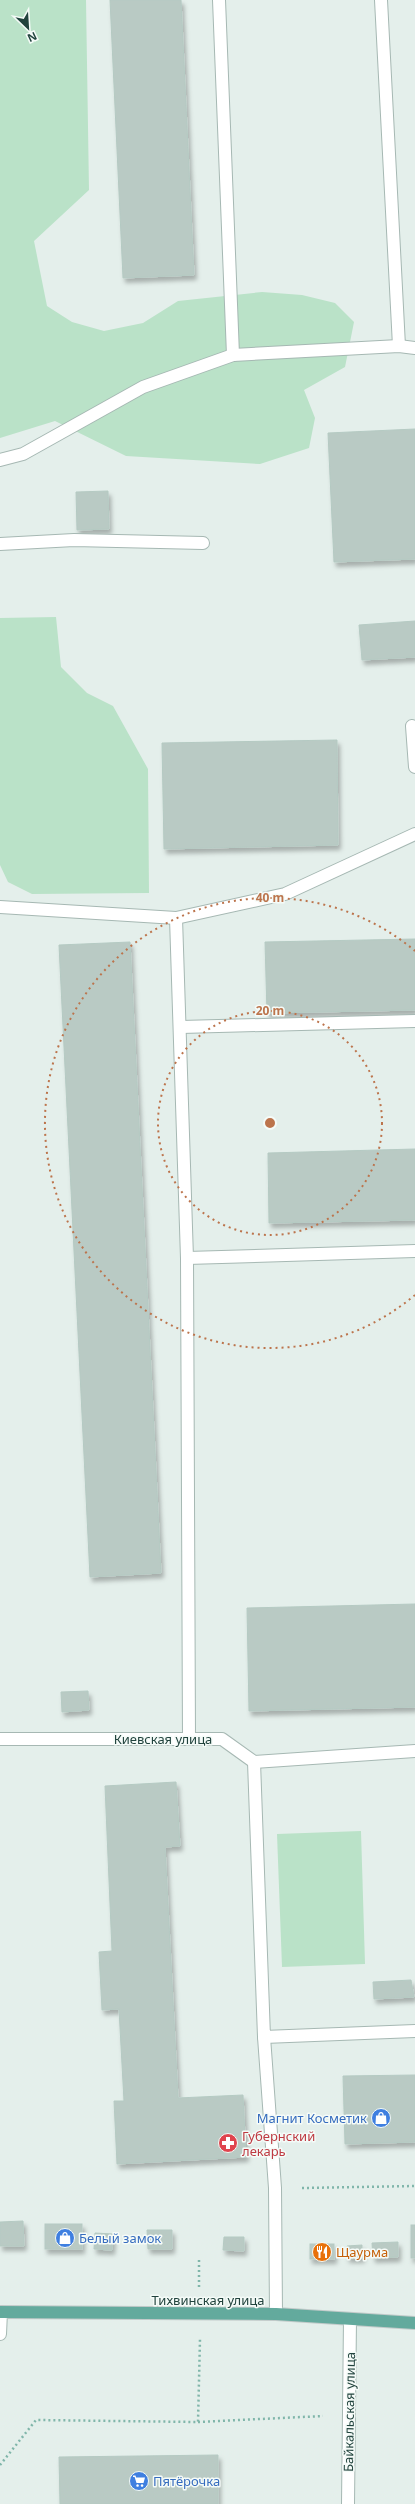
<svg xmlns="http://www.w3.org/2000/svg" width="415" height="2504" font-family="'Noto Sans',sans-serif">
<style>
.green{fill:#bae2c8}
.building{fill:#b9cac4;stroke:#b5cac3;filter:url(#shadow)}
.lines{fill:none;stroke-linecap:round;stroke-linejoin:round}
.minor-casing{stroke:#a6b8b3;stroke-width:14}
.major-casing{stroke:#c1cac9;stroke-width:14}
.path{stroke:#80b6aa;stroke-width:2.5;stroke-dasharray:2 3;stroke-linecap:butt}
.minor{stroke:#fff;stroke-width:12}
.major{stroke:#63aa9d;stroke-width:12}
.ring{fill:none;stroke:#bc744c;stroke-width:2;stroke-dasharray:2 4}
.labels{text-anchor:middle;stroke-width:3;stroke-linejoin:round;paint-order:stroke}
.street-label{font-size:13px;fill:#21433d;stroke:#f5fbf8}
.shop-label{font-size:13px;fill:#366cbe;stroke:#f5fbf8;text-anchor:start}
.health-label{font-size:13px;fill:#be3a42;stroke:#f5fbf8;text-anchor:start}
.food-label{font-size:13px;fill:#c56008;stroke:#f5fbf8;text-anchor:start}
.centre{fill:#bc744c;stroke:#f5fbf8;stroke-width:2}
.ring-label{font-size:12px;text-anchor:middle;font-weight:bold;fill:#bc744c;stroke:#f5fbf8;stroke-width:3;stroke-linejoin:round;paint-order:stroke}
</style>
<defs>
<filter id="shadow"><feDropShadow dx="2.5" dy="4.5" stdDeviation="2" flood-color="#0004"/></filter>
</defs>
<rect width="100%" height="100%" fill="#e4efeb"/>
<g class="green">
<polygon points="0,0 86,0 89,190 34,241 47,306 72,322 104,331 143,323 178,301 262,292 302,295 335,303 354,322 345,367 304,390 315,418 309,448 260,464 126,456 55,421 0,438"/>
<polygon points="56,617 61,667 87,693 113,706 148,769 149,893 32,894 8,882 0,865 0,618"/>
<polygon points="361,1831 365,1964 282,1967 277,1834"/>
</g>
<g class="building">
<polygon points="110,0 181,0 194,275 123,278"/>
<polygon points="415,429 415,559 334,562 328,433"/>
<polygon points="108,491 109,529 77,530 76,492"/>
<polygon points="415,621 415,657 362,660 359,625"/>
<polygon points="337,740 338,845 164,849 162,743"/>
<polygon points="415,939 415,1010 267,1013 265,942"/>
<polygon points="130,942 161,1573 90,1577 59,945"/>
<polygon points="415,1149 415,1220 269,1223 268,1153"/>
<polygon points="415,1604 415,1707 249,1711 247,1608"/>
<polygon points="88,1691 89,1710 62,1712 61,1692"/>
<polygon points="176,1782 180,1846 165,1847 178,2098 243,2095 246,2157 117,2164 114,2101 124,2101 119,2009 102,2010 99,1952 112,1951 105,1786"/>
<polygon points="411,1980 414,1997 374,1999 373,1982"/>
<polygon points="415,2075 415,2142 345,2144 343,2076"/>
<polygon points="23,2221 24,2246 0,2246 0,2222"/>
<rect x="45" y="2224" width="37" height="25"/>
<rect x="411" y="2225" width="4" height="33"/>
<polygon points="147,2230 172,2230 172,2249 148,2249"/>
<polygon points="95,2233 113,2234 112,2250 94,2249"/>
<polygon points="224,2237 244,2237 244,2251 223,2250"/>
<polygon points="398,2242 398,2257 373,2258 372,2243"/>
<rect x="310" y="2244" width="24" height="15"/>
<polygon points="362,2245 362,2258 347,2258 347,2246"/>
<polygon points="218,2455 218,2504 60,2504 59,2457"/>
</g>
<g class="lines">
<g class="minor-casing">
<g id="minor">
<polyline points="219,0 233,355"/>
<polyline points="381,0 399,346"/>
<polyline points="0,460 23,454 143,387 233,355 399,346 415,348"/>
<polyline points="0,544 74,540 203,543"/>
<polyline points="412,726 415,767"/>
<polyline points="0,907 176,918 285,894 415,834"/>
<polyline points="176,918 187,1258 189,1739"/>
<polyline points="181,1027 415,1021"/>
<polyline points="187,1258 415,1251"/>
<polyline points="0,1739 222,1739 254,1762 415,1751"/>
<polyline points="254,1762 264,2037 415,2031"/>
<polyline points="264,2037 275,2188 276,2314"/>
<polyline points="0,2334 1,2312"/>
<polyline points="348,2504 350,2319"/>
</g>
</g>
<g class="major-casing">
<polyline id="major" points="0,2312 276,2314 415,2323"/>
</g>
<g class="path">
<polyline points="302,2188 415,2186"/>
<polyline points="199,2260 199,2288"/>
<polyline points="198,2422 323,2416"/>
<polyline points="0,2465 36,2420 198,2422 200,2339"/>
</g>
<use href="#minor" class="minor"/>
<use href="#major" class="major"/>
</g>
<g class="ring">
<circle cx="270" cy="1123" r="112"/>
<path d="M415 1295A225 225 0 1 1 415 951"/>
</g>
<defs>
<g id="shop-disc" transform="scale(1)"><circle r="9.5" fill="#3f7fe0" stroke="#f5fbf8"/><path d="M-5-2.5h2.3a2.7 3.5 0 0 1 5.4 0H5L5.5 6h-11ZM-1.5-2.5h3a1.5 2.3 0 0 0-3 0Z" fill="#fff"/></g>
<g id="pharmacy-disc" transform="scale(1)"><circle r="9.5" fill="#e0444e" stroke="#f5fbf8"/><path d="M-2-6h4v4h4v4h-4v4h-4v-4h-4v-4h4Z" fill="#fff"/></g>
<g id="restaurant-disc" transform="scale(1)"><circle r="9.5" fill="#e8710a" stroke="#f5fbf8"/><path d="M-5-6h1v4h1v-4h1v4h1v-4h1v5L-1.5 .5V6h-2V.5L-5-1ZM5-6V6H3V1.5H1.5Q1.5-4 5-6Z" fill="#fff"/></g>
<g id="supermarket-disc" transform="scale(1)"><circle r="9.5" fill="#3f7fe0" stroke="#f5fbf8"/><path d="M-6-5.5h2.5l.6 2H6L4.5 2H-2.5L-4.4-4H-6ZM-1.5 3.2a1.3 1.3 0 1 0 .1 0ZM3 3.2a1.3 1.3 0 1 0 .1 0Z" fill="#fff"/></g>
</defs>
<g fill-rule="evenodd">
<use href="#shop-disc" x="381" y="2118"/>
<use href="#pharmacy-disc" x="228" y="2143"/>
<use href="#shop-disc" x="65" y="2238"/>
<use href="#restaurant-disc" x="322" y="2252"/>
<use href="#supermarket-disc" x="139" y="2481"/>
</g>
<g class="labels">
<g class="street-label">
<text x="163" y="1744">Киевская улица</text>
<text x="208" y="2305">Тихвинская улица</text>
<text transform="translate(349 2412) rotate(-89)" y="5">Байкальская улица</text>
</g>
<g class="shop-label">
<text x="367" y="2123" text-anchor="end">Магнит Косметик</text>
<text x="79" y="2243">Белый замок</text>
<text x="153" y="2486">Пятёрочка</text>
</g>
<g class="health-label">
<text x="242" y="2141">Губернский<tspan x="242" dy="15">лекарь</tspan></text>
</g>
<g class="food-label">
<text x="336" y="2257">Щаурма</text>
</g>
</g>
<circle cx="270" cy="1123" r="6" class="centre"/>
<g class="ring-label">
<text x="270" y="902">40 m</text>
<text x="270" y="1015">20 m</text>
</g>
<g transform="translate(28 28) rotate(155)" stroke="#f5fbf8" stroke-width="3" paint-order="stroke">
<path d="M0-3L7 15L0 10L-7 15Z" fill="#21433d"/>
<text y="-6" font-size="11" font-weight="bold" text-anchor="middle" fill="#21433d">N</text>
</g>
</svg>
